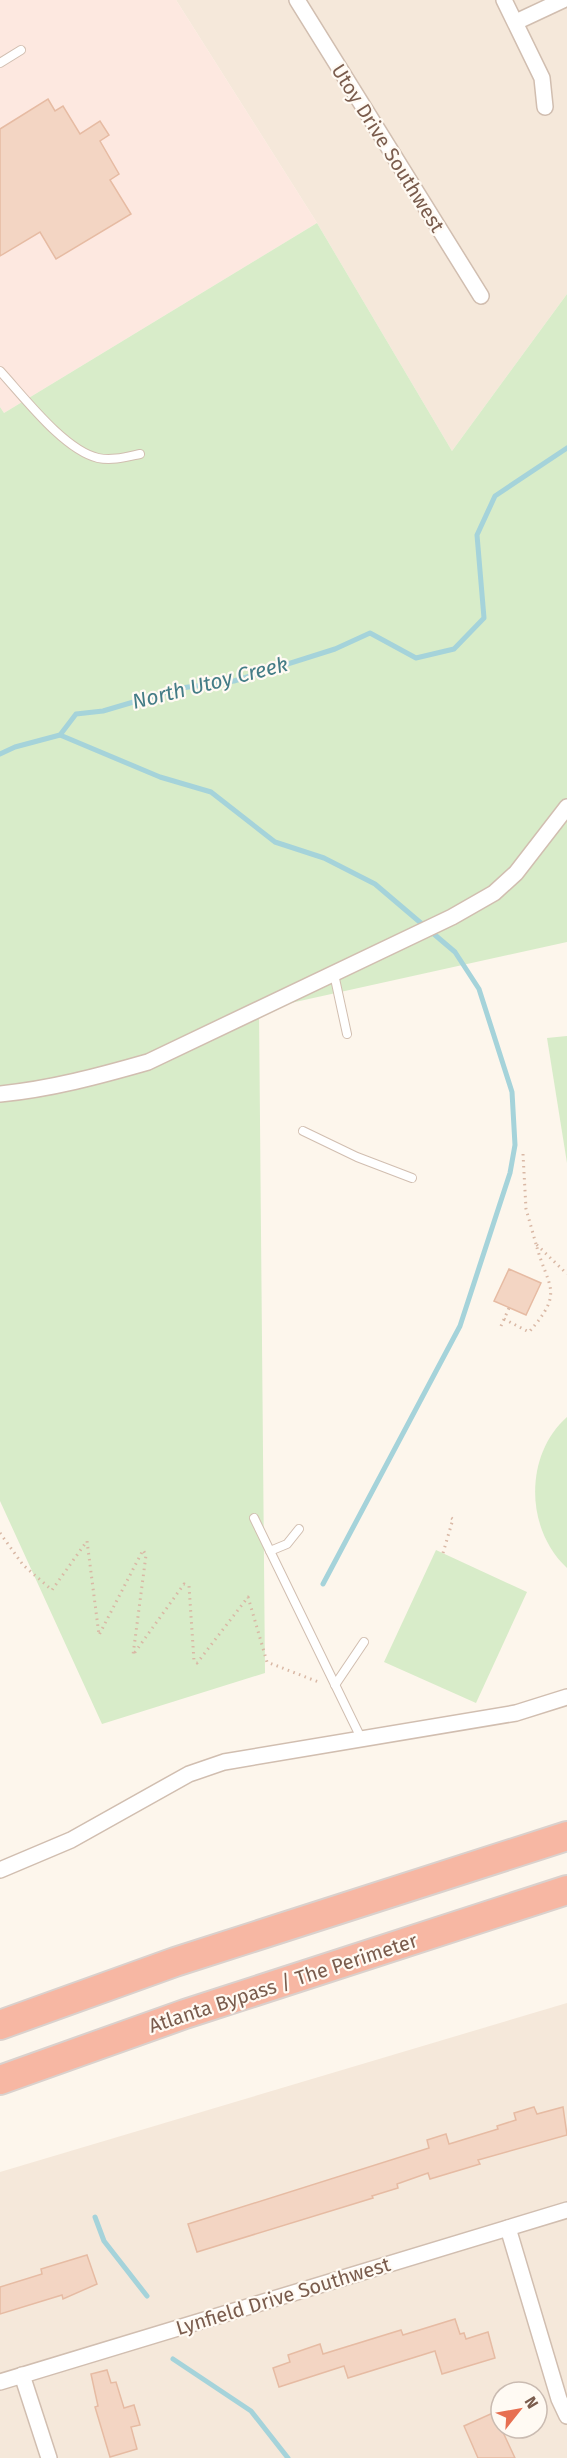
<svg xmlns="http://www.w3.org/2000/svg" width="567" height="2458" font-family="'Fira Sans',sans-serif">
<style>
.residential{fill:#f5e8da;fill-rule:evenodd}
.commercial{fill:#fde8e0}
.green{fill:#d8ecc9}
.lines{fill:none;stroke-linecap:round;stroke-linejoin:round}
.stream{stroke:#a5d3da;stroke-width:5}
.building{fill:#f3d5c3;stroke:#e6bba3;stroke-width:1.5}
.lane-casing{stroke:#d1beb0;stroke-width:10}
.street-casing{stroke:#d1beb0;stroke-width:18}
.highway-casing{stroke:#dad1cd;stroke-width:32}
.path{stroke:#d9b8a5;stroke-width:3;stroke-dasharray:1.5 4.5;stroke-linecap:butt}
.lane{stroke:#fff;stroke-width:8}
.street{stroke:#fff;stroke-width:15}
.highway{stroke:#f7b7a3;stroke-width:28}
.labels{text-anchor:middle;stroke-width:4.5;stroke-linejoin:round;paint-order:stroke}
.street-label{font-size:20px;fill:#7a5c4d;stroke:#fffaf3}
.water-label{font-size:21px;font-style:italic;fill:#437c86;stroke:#fffaf3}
</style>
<rect width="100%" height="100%" fill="#fdf6ec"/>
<g class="residential">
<polygon points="176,0 567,0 567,294 452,451 317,223"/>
<path d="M567 2003V2458H0V2172ZM501 2392H537V2428H501Z"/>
</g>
<polygon class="commercial" points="0,0 176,0 317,223 4,413 0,407"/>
<g class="green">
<polygon points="317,223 452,451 567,294 567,942 259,1010 265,1673 102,1724 0,1501 0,407 4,413"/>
<polygon points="567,1036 567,1163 547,1038"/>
<path d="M567 1417V1568C525 1529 524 1455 567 1417Z"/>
<polygon points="436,1550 527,1592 476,1703 384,1662"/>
</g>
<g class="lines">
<g class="stream">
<polyline points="60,735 160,777 211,792 275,842 324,858 375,884 455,952 479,989 512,1092 515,1145 510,1173 460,1326 323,1584"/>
<polyline points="0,754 15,747 60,735 76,714 103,711 181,688 234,681 335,649 370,633 416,658 454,649 484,618 477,535 495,496 567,448"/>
<polyline points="95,2217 104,2241 147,2296"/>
<polyline points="173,2359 251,2411 288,2458"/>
</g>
</g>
<g class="building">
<polygon points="48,99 55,111 63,106 80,134 100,121 109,135 100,141 119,174 110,180 131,214 56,259 40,232 0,256 0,129"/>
<polygon points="509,1269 541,1283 526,1315 494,1301"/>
<polygon points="534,2107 537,2114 563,2107 567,2135 478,2160 480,2164 430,2179 428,2173 397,2184 398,2188 372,2196 373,2198 197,2252 188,2224 429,2148 427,2140 446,2134 449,2144 498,2129 497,2126 516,2120 514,2113"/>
<polygon points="87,2255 97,2284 63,2299 62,2295 0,2314 0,2287 42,2274 41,2269"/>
<polygon points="455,2319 460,2334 464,2333 466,2339 488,2332 495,2358 442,2374 435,2351 348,2378 344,2366 279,2387 273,2368 290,2362 288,2355 320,2344 323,2354 401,2330 403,2335"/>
<polygon points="107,2370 111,2383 116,2382 124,2408 134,2405 140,2425 131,2427 137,2449 110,2457 95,2407 98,2406 91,2374"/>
<polygon points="495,2412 501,2428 515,2458 478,2458 464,2426"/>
</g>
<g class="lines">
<g class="lane-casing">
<g id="lane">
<polyline points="0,63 21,50"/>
<path d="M0 371C24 397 64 450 98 458 112 461 126 457 140 454"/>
<polyline points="334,974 347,1034"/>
<polyline points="303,1131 357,1157 412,1178"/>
<polyline points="254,1518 270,1551"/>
<polyline points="299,1529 287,1544 270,1551 361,1738"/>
<polyline points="335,1685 364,1642"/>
</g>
</g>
<g class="street-casing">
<g id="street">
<polyline points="297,0 481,296"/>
<polyline points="504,0 542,78 545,107"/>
<polyline points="516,22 563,0"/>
<path d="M0 1094C51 1089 99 1076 148 1062L452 917 494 893 516 873 567 807"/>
<polyline points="0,1870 71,1840 189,1774 224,1762 516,1713 567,1697"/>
<polyline points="508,2228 559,2399 567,2416"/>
<polyline points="22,2375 49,2458"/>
<polyline points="0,2382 567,2210"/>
</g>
</g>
<g class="highway-casing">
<g id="highway">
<polyline points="0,2025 175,1962 567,1836"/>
<polyline points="0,2080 185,2014 567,1890"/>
</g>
</g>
<g class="path">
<polyline points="523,1154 526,1209 536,1244"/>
<path d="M504 1319 529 1332C565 1291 548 1289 536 1244L567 1274"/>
<polyline points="501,1326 509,1308"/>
<polyline points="0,1533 23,1565 52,1590 87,1541 99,1635 143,1550 146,1555 133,1655 184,1584 189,1586 194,1661 197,1663 248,1597 267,1662 321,1683"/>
<polyline points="443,1553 453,1519 448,1516"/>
</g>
<use href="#lane" class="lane"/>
<use href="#street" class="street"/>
<use href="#highway" class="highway"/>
</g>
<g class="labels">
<g class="street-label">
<text transform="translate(388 148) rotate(58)" y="7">Utoy Drive Southwest</text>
<text transform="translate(283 1983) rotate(-18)" y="7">Atlanta Bypass / The Perimeter</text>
<text transform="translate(283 2296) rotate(-17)" y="7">Lynfield Drive Southwest</text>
</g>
<g class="water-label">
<text transform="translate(210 683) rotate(-14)" y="7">North Utoy Creek</text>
</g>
</g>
<g transform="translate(519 2410) rotate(59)"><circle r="28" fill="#fffaf3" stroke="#cabbb1" stroke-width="1.5"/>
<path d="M0-4.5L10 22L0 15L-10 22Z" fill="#e76f51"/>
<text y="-9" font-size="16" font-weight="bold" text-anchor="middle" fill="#7a5c4d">N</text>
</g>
</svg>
